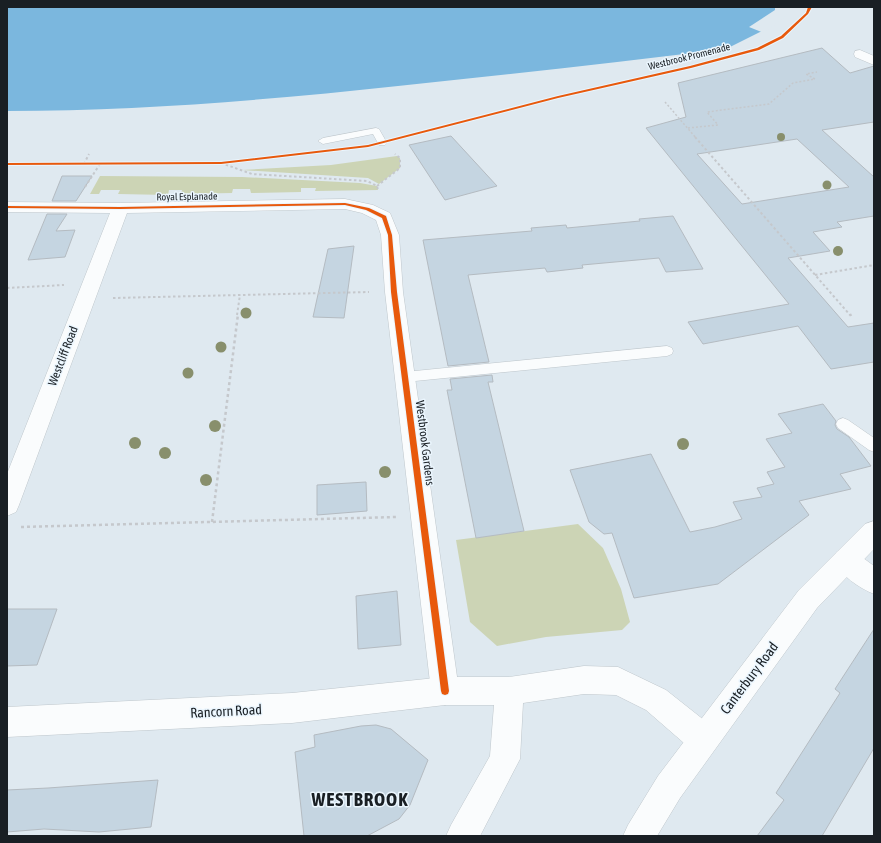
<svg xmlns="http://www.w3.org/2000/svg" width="881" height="843" font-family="'Asap Condensed',sans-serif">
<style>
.green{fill:#ccd4b5}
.water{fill:#7bb7de}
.pier{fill:#dfe9f0}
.building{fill:#c5d5e1;stroke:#b4bbc1;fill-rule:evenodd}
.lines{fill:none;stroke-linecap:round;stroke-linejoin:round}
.lane-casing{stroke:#bfc7cc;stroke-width:1}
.street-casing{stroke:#bfc7cc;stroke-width:1}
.secondary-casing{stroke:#bfc7cc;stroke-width:1}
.highway-casing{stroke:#bfc7cc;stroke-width:1}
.path-far2{stroke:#c5c8cc;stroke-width:1.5;stroke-dasharray:2 2;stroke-linecap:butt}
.path-far1{stroke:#c5c8cc;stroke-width:2;stroke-dasharray:2.5 2.5;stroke-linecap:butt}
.path{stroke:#c5c8cc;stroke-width:2.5;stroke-dasharray:3 3;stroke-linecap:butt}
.lane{fill:#fafcfd;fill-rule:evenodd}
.street{fill:#fafcfd;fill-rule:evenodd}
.secondary{fill:#fafcfd;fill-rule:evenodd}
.highway{fill:#fafcfd;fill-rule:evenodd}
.cycleway-casing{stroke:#ebf6fe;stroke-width:2}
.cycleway{fill:#e8590c;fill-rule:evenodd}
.tree{fill:#888f6c}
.labels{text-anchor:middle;stroke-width:3;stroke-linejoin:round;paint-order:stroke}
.far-street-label{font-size:10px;fill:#191f24;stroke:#ebf6fe}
.street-label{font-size:12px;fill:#191f24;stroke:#ebf6fe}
.near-street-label{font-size:14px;fill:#191f24;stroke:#ebf6fe}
.near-district-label{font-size:19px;font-weight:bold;letter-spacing:1px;fill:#191f24;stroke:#ebf6fe}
</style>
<rect width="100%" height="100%" fill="#dfe9f0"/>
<g class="green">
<polygon points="397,156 400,158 400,168 379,184 368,178 242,170 331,165"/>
<polygon points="100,176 242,177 360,183 377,186 378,190 315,191 316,188 301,188 301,192 251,193 250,189 233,189 232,193 181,194 182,190 169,190 168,195 118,194 120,190 101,190 99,194 90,194"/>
<polygon points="578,524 603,548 621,589 630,622 622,630 546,637 497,646 470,622 456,540"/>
</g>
<path class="water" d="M7 7H788L772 26 726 49C617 62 507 75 398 86 268 100 138 111 7 111Z"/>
<polygon class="pier" points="775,7 790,7 786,16 764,33 749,27 775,10"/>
<g class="building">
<path d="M822 48 850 73 874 66V122L822 130 874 177V216L837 222 842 227 813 232 830 251 788 258 848 327 874 323V362L831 369 798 326 703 344 688 322 789 304 646 128 686 117 678 83ZM797 139 849 187 742 204 697 154Z"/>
<polygon points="451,136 497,186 445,200 409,145"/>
<polygon points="62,176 92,176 76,201 52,201"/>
<polygon points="47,214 67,214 56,231 75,230 65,257 28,260"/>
<polygon points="673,216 703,269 666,272 659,258 582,265 583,268 547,272 545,268 468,275 489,362 448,366 423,240 532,231 531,228 566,225 567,228 640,221 639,219"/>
<polygon points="354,246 344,318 313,317 328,249"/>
<polygon points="492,375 493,382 488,382 524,531 476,538 447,390 452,390 450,379"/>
<polygon points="823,404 836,421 835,425 837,429 849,437 871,466 840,474 851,489 799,501 809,515 718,584 634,598 612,533 604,534 589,522 570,470 651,454 690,532 715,527 742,519 733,502 762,497 757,488 774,484 767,472 785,467 766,439 792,433 778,414"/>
<polygon points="366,482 367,511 317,515 317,485"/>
<polygon points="397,591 401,645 358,649 356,596"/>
<polygon points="7,609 57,609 37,665 7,666"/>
<polygon points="874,629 874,748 822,836 757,836 784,800 776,793 840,693 835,689"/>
<polygon points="376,725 391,729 428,760 410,805 399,819 367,836 304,836 295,752 315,747 314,735 361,726"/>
<polygon points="158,780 151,827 99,832 44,829 7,832 7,790 48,788"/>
</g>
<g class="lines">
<g class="lane-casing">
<g id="lane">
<polygon points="376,128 379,129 387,143 385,145 379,145 373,134 323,144 318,141 323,138"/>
<polygon points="667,346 672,348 673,351 672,354 667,356 405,382 400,381 398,377 400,373 405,372"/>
<polygon points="843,418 848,420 874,438 874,452 869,450 838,428 836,424 838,420"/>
</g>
</g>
<g class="street-casing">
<g id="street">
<polygon points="860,50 874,56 874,65 855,57 854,54 855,51"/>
<polygon points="345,199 373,205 390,213 399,235 403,292 459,691 455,701 445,705 435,701 431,691 385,292 381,235 376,220 362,213 345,209 127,213 19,505 16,512 7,516 7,474 110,213 7,212 7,202 120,203"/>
<path d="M846 548 855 552 874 566V594C859 588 840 575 833 560L837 552Z"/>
</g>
</g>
<g class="secondary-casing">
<polygon id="secondary" points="584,666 618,667 666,690 714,728 718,739 714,750 703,754 692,750 646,710 616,695 584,694 523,703 520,759 480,836 446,836 451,825 490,756 494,705 445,705 292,723 7,737 7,707 292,693 445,677 509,677"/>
</g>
<g class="highway-casing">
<polygon id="highway" points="874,521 874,549 817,608 680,798 657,836 623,836 628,825 658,776 799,590 865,524"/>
</g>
<g class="path-far2">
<polyline points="665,102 696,138"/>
<polyline points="688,128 718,125 707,112 769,104 793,83 815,79 806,74 817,72"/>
</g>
<g class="path-far1">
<polyline points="695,137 850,315"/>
<polyline points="221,163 252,174 367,181 377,186 378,190"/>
<polyline points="84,164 89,154"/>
<polyline points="377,186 400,168 400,158 395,154"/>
<polyline points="85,187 100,164"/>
<polyline points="815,275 874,265"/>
<polyline points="7,288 64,285"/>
<polyline points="113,298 369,292"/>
<polyline points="237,315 240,295"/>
</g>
<g class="path">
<polyline points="850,314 851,316"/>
<polyline points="212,522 238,314"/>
<polyline points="21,527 396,517"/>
</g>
<use href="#lane" class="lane"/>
<use href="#street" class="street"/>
<use href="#secondary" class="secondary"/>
<use href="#highway" class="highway"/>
<g class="cycleway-casing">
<g id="cycleway">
<polygon points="808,7 812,7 808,14 783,38 759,50 691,68 558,98 368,147 221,164 7,165 7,163 221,162 368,145 558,96 690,66 757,48 781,36 806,13"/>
<polygon points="345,203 369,208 386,216 392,235 397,292 449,691 448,694 445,695 442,694 441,691 391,292 388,235 382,218 366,210 345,205 120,209 7,208 7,206 120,207"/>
</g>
</g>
<use href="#cycleway" class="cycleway"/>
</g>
<g class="tree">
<circle cx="781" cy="137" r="4"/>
<circle cx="827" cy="185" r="4.5"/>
<circle cx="838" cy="251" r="5"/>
<circle cx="246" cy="313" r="5.5"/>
<circle cx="221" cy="347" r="5.5"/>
<circle cx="188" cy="373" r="5.5"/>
<circle cx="215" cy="426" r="6"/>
<circle cx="135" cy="443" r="6"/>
<circle cx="683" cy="444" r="6"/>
<circle cx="165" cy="453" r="6"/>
<circle cx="385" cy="472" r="6"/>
<circle cx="206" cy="480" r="6"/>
</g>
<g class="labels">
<g class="far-street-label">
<text transform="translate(689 56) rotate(-14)" y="4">Westbrook Promenade</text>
<text transform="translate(187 196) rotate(-1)" y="4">Royal Esplanade</text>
</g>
<g class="street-label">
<text transform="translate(63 356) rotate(-69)" y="4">Westcliff Road</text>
<text transform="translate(425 443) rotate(83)" y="4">Westbrook Gardens</text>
</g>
<g class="near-street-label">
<text transform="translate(749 678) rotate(-53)" y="5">Canterbury Road</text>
<text transform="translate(226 711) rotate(-3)" y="5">Rancorn Road</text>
</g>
<g class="near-district-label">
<text x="360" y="806">WESTBROOK</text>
</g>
</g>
<rect width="881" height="843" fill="none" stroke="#191f24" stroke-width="16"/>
</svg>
